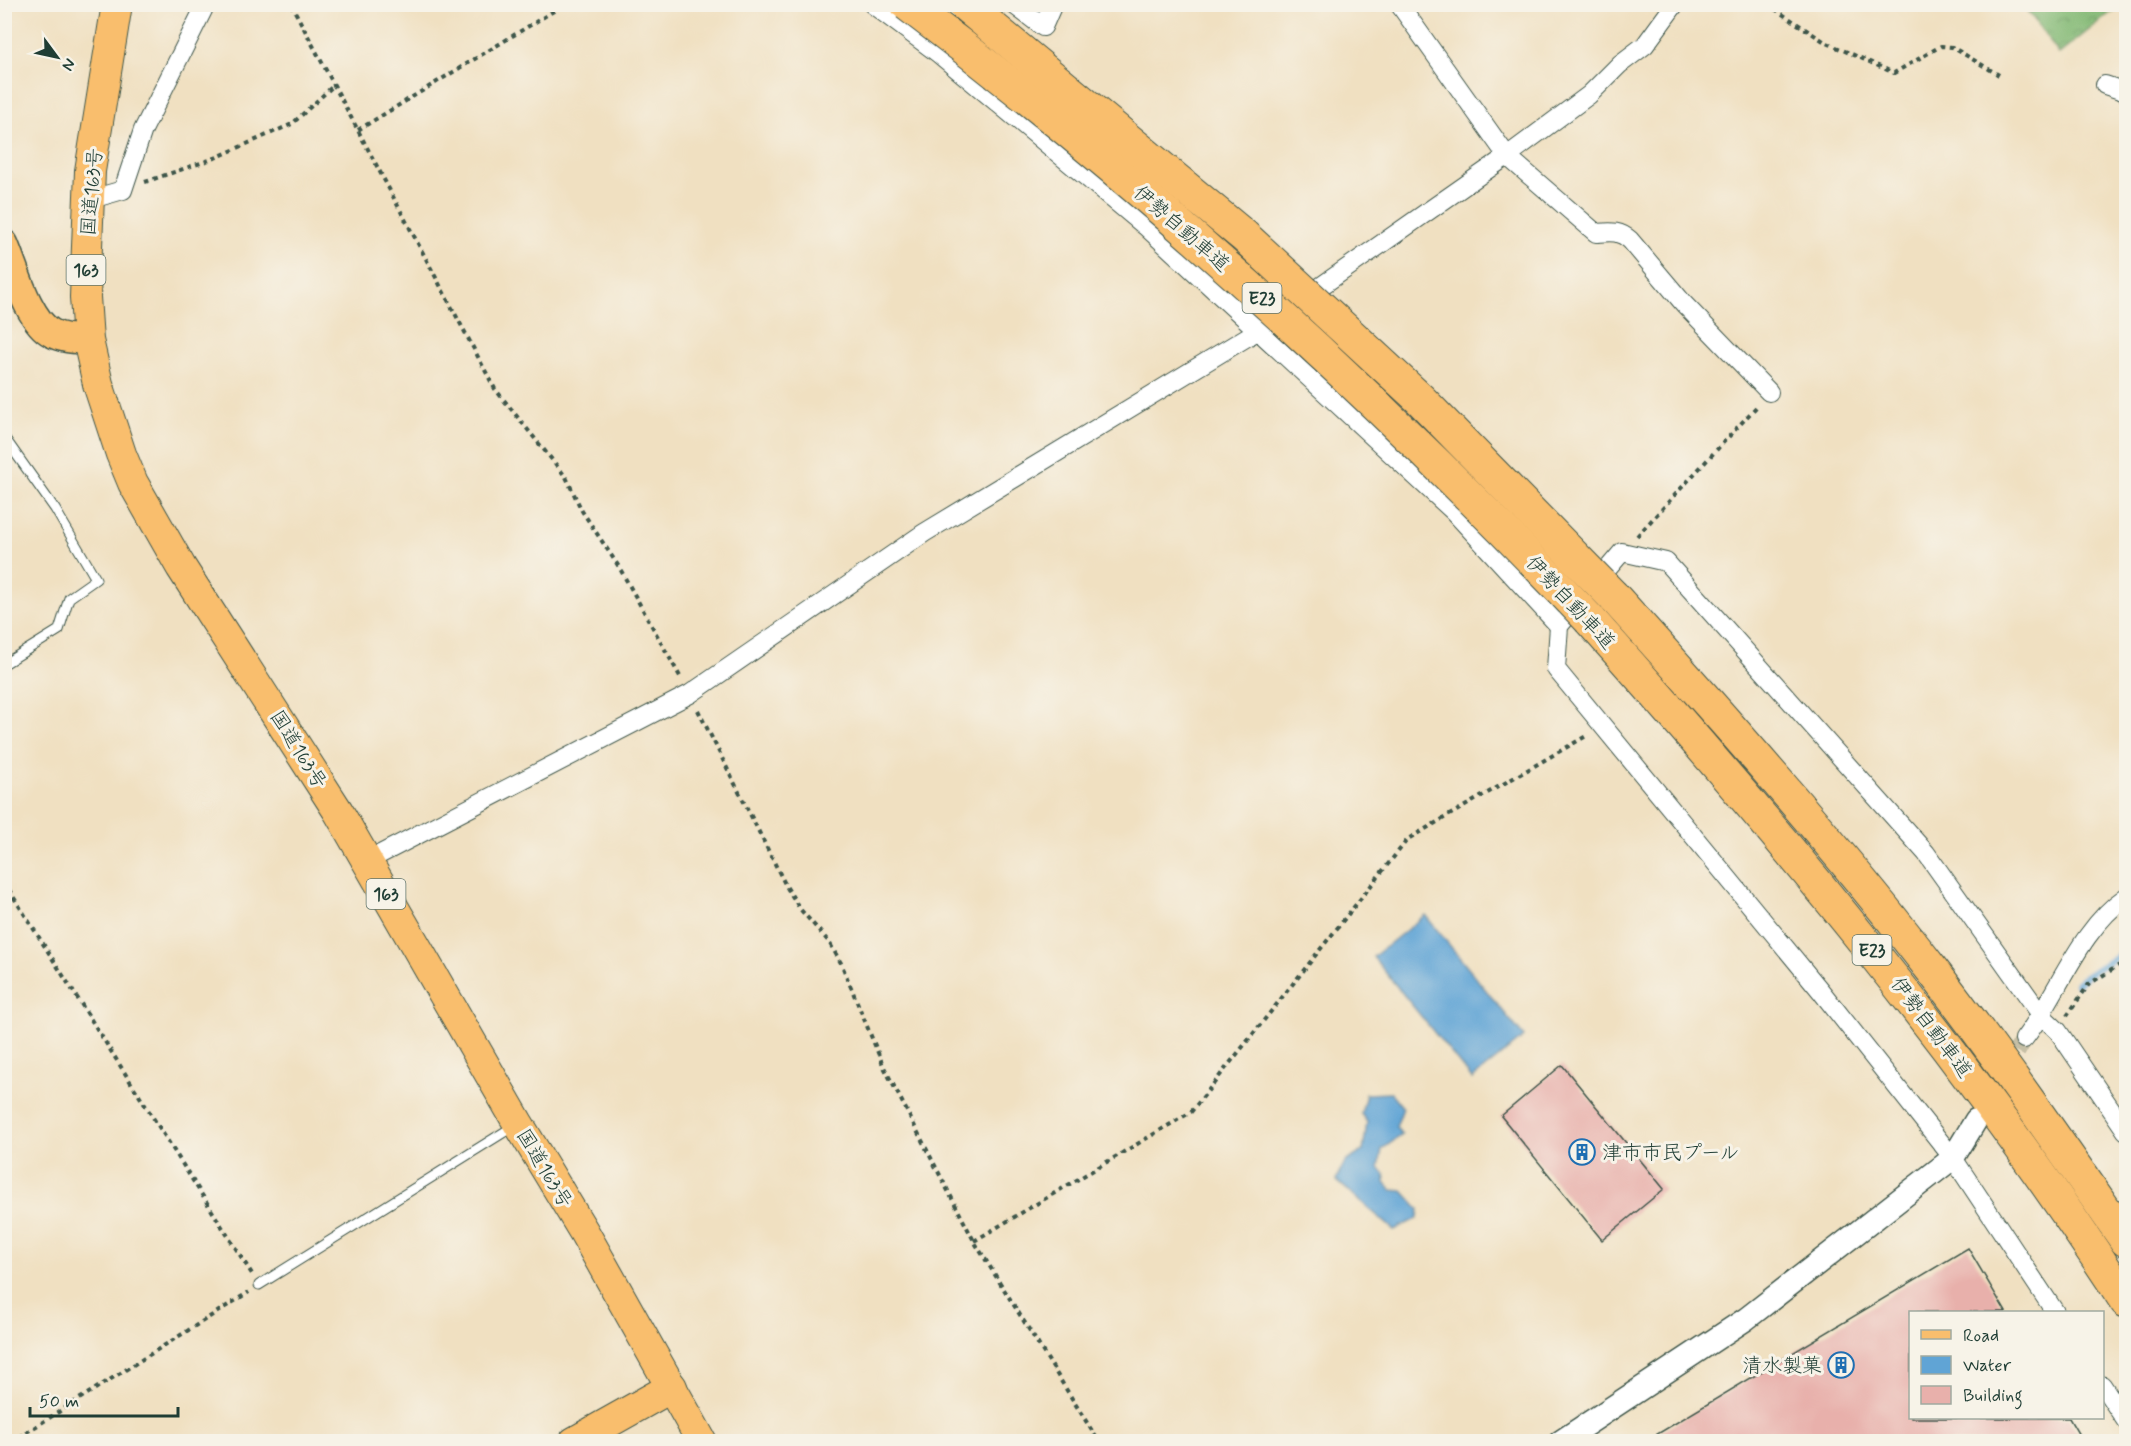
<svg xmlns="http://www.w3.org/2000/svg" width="2131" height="1446" font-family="Mynerve,'Klee One',sans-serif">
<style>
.forest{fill:url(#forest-crowns);stroke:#527c55;stroke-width:1.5}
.water{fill:#60a4d5;stroke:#407084;stroke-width:1.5}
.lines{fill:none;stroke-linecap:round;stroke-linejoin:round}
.stream{stroke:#60a4d5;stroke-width:6}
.building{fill:#e8b0ab}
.minor-tunnel{stroke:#c6bfa5;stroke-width:18;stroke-dasharray:18 9;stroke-linecap:butt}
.service-casing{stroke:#3e5549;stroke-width:11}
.minor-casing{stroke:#3e5549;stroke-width:20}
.tertiary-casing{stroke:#3e5549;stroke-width:25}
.primary-casing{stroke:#3e5549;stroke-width:31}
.trunk-casing{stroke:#3e5549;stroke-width:32}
.motorway-casing{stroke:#3e5549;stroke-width:35}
.path{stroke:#3e5549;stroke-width:4;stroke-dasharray:4.5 4.5;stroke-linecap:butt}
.service{stroke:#fff;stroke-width:9}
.minor{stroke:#fff;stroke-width:18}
.tertiary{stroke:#fff;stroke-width:22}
.primary{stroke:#f9be6d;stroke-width:28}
.trunk{stroke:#f9be6d;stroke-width:30}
.motorway{stroke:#f9be6d;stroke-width:33}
.motorway-bridge-casing{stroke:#3e5549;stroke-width:35;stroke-linecap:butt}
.motorway-bridge{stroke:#f9be6d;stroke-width:33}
.labels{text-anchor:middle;stroke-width:6;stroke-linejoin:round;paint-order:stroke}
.shield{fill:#f7f3e8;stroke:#60746a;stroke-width:1.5}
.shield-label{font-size:18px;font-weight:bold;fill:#1f3d34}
.street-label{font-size:20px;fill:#1f3d34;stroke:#f7f3e8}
.poi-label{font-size:20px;fill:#1f3d34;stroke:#f7f3e8;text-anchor:start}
</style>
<defs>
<pattern id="forest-crowns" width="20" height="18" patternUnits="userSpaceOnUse" patternTransform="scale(1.5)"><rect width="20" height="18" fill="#84ba76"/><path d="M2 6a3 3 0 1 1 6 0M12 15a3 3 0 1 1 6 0" fill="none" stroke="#6b9862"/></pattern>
</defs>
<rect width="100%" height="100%" fill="#f7f3e8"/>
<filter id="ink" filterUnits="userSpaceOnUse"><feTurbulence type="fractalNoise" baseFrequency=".0167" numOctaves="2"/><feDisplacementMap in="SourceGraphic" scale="12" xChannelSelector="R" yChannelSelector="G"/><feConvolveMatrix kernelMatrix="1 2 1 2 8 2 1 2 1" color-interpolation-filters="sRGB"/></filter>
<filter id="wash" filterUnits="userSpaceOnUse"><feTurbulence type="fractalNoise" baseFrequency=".008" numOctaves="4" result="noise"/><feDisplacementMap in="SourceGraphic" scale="24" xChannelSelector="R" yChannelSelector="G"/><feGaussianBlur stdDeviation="1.35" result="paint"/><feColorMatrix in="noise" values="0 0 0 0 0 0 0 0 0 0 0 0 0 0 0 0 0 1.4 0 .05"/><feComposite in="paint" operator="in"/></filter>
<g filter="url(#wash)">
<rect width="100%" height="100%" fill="#f0e0c1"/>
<polygon class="forest" points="2024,5 2120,5 2059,54"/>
<g class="water">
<polygon points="1425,915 1524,1037 1472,1079 1373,957"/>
<polygon points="1391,1093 1403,1108 1396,1127 1402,1135 1382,1149 1379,1167 1385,1175 1385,1182 1392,1190 1403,1191 1419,1209 1418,1218 1394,1230 1336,1180 1345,1162 1363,1151 1367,1122 1361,1114 1366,1094"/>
</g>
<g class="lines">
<polyline class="stream" points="2076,984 2089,974 2126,951"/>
</g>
<g id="blocks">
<g class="building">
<polygon points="1562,1065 1664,1189 1602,1240 1501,1116"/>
<polygon points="1968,1248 2006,1312 1911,1312 1911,1418 2069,1418 2083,1442 1644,1442"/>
</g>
</g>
</g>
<g filter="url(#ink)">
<use href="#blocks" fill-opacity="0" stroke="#3e5549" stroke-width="1.5"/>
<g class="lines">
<polyline class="minor-tunnel" points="2003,1075 2024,1039"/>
<g class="service-casing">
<g id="service">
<polyline points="4,437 55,509 96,579 69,598 59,630 4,664"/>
<polyline points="259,1285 514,1126"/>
</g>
</g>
<g class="minor-casing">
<g id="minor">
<polyline points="872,4 939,54 1145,226 1454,512 1559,626"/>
<polyline points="1013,4 1043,27 1053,4"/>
<path d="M1399 4 1507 156 1596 233C1610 232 1619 230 1630 240L1684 304 1769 392"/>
<polyline points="2105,85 2126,92"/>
<polyline points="88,200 123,190 143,130 206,4"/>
<polyline points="367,861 690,694 924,533 1257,331 1507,156 1589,95 1620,64 1645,45 1675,4"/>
<path d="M2024 1039C2058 995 2079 929 2126 897"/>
<polyline points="2055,1312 1953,1158 1820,990 1556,669 1559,626 1622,552 1666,562 1926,853 2042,1016 2058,1031 2126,1131"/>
<polyline points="2102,1385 2126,1421"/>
</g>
</g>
<g class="tertiary-casing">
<polyline id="tertiary" points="1560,1442 1746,1319 1953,1158 1976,1120"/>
</g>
<g class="primary-casing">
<path id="primary" d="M4 244C14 267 28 321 52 333 63 339 75 339 88 340"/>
</g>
<g class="trunk-casing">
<g id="trunk">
<polyline points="117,4 90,171 85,297 88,340 98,384 121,454 133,483 181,567 338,811 518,1123 584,1232 702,1442"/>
<polyline points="574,1442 672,1387"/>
</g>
</g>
<g class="motorway-casing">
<g id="motorway">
<path d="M1613 596C1724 719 1834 843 1936 975 2002 1061 2064 1151 2126 1240"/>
<path d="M1590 620C1783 836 1968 1058 2126 1301"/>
</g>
</g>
<g class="path">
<polyline points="291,4 495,389 566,477 582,511 619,567 682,680"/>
<polyline points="1767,4 1825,42 1894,73 1941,46 1952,47 1999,75"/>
<polyline points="358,130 565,4"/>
<polyline points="145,182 215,158 292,124 334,85"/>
<polyline points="1637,536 1758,405"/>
<polyline points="698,710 786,886 800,909 829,942 841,963 883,1065 974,1241 1099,1442"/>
<polyline points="4,882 252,1274"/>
<polyline points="2067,1016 2089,984 2126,961"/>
<polyline points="974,1241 1191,1112 1408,839 1588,735"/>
<polyline points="11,1442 249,1292"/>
</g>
<use href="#service" class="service"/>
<use href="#minor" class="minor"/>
<use href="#tertiary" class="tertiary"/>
<use href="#primary" class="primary"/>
<use href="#trunk" class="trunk"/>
<use href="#motorway" class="motorway"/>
<g class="motorway-bridge-casing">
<g id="motorway-bridge">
<path d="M907 4C1153 189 1378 397 1590 620"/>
<polyline points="964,4 1244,236 1420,399 1613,596"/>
</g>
</g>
<use href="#motorway-bridge" class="motorway-bridge"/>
</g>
</g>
<defs>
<g id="building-ring" transform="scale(1.35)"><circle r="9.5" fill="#f7f3e8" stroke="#1f6fb2" stroke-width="1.5"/><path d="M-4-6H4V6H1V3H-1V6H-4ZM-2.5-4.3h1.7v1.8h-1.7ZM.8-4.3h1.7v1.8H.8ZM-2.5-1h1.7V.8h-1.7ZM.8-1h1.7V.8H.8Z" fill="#1f6fb2"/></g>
</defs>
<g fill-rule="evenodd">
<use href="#building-ring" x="1582" y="1152"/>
<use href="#building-ring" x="1841" y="1365"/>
</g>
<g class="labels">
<g class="shield">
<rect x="66.5" y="255" width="39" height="30" rx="4.5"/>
<rect x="1242.5" y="283" width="39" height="30" rx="4.5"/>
<rect x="366.5" y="879" width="39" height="30" rx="4.5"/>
<rect x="1852.5" y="935" width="39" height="30" rx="4.5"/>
</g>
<g class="shield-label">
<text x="86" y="276">163</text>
<text x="1262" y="304">E23</text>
<text x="386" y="900">163</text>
<text x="1872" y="956">E23</text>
</g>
<g class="street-label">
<text transform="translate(91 192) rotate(-85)" y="7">国道163号</text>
<text transform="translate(1182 228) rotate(41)" y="7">伊勢自動車道</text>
<text transform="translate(1571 602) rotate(47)" y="7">伊勢自動車道</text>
<text transform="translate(299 749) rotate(58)" y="7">国道163号</text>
<text transform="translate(1932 1027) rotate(53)" y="7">伊勢自動車道</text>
<text transform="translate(545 1168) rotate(59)" y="7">国道163号</text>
</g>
<g class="poi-label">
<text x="1602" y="1159">津市市民プール</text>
<text x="1822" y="1372" text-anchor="end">清水製菓</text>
</g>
</g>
<rect width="2131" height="1446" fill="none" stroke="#f7f3e8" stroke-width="24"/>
<rect x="1909" y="1311" width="195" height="108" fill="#f7f3e8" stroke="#a1aaa0" stroke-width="1.5"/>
<rect x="1921" y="1330" width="30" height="9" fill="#f9be6d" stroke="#a1aaa0" stroke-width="1.5"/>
<text x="1963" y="1341" font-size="18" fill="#1f3d34">Road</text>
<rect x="1921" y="1356" width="30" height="18" fill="#60a4d5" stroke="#a1aaa0" stroke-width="1.5"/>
<text x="1963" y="1371" font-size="18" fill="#1f3d34">Water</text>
<rect x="1921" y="1386" width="30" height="18" fill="#e8b0ab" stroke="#a1aaa0" stroke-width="1.5"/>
<text x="1963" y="1401" font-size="18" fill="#1f3d34">Building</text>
<g transform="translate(57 57) rotate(123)" stroke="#f7f3e8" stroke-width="4.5" paint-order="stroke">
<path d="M0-4.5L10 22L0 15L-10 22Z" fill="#1f3d34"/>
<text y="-9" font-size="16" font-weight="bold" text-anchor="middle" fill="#1f3d34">N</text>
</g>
<path d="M30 1407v9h148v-9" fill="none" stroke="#1f3d34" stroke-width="3"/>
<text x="39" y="1407" font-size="18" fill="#1f3d34" stroke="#f7f3e8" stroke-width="4.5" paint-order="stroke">50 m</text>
</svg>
